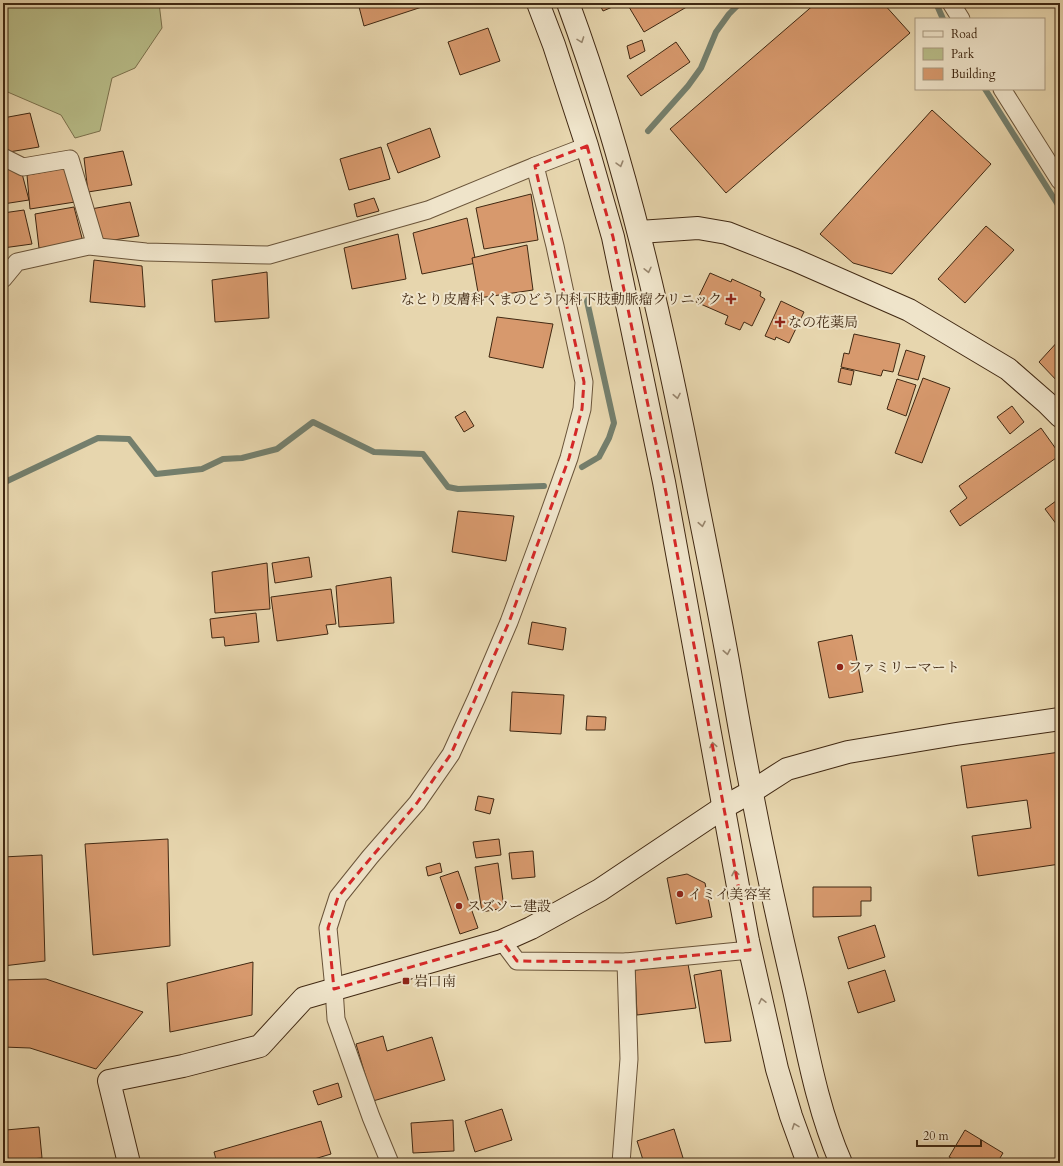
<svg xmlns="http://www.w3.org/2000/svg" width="1063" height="1166" font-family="Cardo,'Noto Serif JP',serif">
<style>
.green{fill:#b8bd89;stroke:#7c724e}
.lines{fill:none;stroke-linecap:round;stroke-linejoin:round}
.stream{stroke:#747f6d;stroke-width:6}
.building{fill:#d7996d;stroke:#402812}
.street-casing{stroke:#6a5439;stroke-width:19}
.secondary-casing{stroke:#402812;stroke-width:24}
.street{stroke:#efe4ca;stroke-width:17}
.secondary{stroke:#efe4ca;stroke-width:22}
.oneway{stroke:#98866e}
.marked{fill:none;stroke:#d62828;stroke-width:3;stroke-dasharray:8 5;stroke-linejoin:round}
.poi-dot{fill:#8f2418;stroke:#efe4ca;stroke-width:1.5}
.labels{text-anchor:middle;stroke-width:4;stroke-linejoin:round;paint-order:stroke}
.poi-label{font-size:14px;fill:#402812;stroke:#efe4ca;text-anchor:start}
</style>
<rect width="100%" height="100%" fill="#e7d6ae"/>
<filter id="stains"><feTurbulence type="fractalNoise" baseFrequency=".005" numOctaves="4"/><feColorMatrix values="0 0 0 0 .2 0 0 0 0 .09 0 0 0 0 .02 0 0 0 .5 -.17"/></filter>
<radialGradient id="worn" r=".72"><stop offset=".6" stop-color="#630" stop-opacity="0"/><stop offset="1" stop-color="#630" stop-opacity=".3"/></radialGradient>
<polygon class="green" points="3,3 159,3 162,28 135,68 112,78 100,131 75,138 61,115 3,90"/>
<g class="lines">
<g class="stream">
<polyline points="936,3 943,19"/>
<polyline points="985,89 1060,208"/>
<polyline points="648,131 688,86 701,68 716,32 729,14 740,3"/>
<polyline points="582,467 599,457 609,438 614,423 587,301 592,295"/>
<polyline points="3,483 98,438 129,439 156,474 202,469 223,459 242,458 277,449 313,422 374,452 423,454 448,487 458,489 544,486"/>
</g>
</g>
<g class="building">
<polygon points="358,3 434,3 364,26"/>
<polygon points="599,3 616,3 617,5 603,11"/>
<polygon points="635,3 689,3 690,5 644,32 629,7"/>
<polygon points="816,3 883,3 910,33 726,193 670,129"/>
<polygon points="488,28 500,61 460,75 448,42"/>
<polygon points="642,40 645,51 630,59 627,46"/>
<polygon points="676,42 690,62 641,96 627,76"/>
<polygon points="932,110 991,164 892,274 853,263 820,234"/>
<polygon points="30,113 39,147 3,153 3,118"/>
<polygon points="430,128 440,157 398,173 387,144"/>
<polygon points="381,147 390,179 349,190 340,159"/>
<polygon points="123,151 132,185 88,192 84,158"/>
<polygon points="20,166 29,200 3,204 3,169"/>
<polygon points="66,168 75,202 30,209 27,175"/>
<polygon points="531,194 538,240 484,249 476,208"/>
<polygon points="374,198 379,211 357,217 354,204"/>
<polygon points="130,202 139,236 95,243 91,209"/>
<polygon points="74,207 83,242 39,248 35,214"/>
<polygon points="24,210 32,244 3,248 3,213"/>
<polygon points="467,218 476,263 422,274 413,233"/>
<polygon points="986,226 1014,250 965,303 938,279"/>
<polygon points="398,234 406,279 352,289 344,248"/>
<polygon points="527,245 533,290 479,298 472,258"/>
<polygon points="94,260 142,266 145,307 90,302"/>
<polygon points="267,272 269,318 215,322 212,280"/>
<polygon points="710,273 731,282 732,279 761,292 760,296 765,299 752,326 744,322 740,330 725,324 728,316 696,302"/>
<polygon points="781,301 804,312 789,343 776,337 775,340 765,336"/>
<polygon points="497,317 553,324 543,368 489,357"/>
<polygon points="854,334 900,344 893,372 883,370 881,376 841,367 844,353 849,354"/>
<polygon points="1060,339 1060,384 1039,362"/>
<polygon points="906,350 925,356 918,380 898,375"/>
<polygon points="841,368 854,371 851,385 838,382"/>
<polygon points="923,378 950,388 922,463 895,453"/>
<polygon points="897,379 916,385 906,416 887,409"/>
<polygon points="1012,406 1024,422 1010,434 997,417"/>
<polygon points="465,411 474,426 464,432 455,417"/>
<polygon points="1041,428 1056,449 1060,449 1060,463 1056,458 960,526 950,511 967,498 959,486"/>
<polygon points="1060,498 1060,529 1045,509"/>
<polygon points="458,511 514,516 506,561 452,552"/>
<polygon points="309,557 312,577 275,583 272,563"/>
<polygon points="267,563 270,609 215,613 212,572"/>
<polygon points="391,577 394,623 339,627 336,586"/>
<polygon points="331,589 336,624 326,625 328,634 277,641 271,597"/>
<polygon points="256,613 259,642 225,646 224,637 212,638 210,619"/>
<polygon points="532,622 566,628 563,650 528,644"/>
<polygon points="852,635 863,692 829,698 818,642"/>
<polygon points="512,692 564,695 561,734 510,731"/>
<polygon points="587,716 606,717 605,730 586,730"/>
<polygon points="1060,752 1060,864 978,876 972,836 1031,828 1027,800 967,808 961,766"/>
<polygon points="478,796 494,799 490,814 475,810"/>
<polygon points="168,839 170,946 93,955 85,844"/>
<polygon points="499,839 501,855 476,858 473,842"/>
<polygon points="533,851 535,877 512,879 509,853"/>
<polygon points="42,855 45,961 3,966 3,857"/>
<polygon points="440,863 442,872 428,876 426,867"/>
<polygon points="498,863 504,908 482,912 475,867"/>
<polygon points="458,871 478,928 460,934 440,877"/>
<polygon points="687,874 705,883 712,917 676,924 667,878"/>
<polygon points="813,887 871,887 871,901 861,901 861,916 813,917"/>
<polygon points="875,925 885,957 848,969 838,937"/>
<polygon points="253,962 252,1015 170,1032 167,983"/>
<polygon points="688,964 696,1008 637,1015 635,970"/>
<polygon points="721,970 731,1041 705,1043 694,975"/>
<polygon points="885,970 895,1001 858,1013 848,982"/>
<polygon points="46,979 143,1012 96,1069 30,1048 3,1047 3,980"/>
<polygon points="383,1036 387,1051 432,1037 445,1080 373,1101 356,1044"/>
<polygon points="338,1083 342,1097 318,1105 313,1091"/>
<polygon points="502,1109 512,1140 475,1152 465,1121"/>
<polygon points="453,1120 454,1151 413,1153 411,1123"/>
<polygon points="321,1121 331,1154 301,1163 217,1163 214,1152"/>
<polygon points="39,1127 42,1158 8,1161 6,1130"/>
<polygon points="674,1129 684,1161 677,1163 644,1163 637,1141"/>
<polygon points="965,1130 1003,1153 997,1163 960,1163 949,1157"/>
</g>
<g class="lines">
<g class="street-casing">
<g id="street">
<polyline points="951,3 961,19"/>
<polyline points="1002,89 1060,181"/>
<polyline points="3,157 23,167 70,159 96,246"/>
<polyline points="3,279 17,262 89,246 146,252 269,255 428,210 535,166"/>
<polyline points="502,941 517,961 626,962"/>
<polyline points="390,1163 371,1117 336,1019 334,989 328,928 338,897 370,857 417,803 451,754 477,697 509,622 545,525 569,458 582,409 584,382 555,246 535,166 587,146"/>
<polyline points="621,1163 629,1059 626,962 750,950"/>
</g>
</g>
<g class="secondary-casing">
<g id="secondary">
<polyline points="538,3 554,45 587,146 613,237 664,482 748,941 777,1069 791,1116 808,1163"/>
<path d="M568 3C627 163 664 329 696 496 709 562 723 629 734 696 751 794 771 892 794 990 807 1048 817 1108 841 1163"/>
<polyline points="639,232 698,228 727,233 795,260 909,310 1008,369 1047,403 1060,416"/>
<polyline points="129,1163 109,1081 183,1066 260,1046 304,998 502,941 531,928 600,890 724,807 751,792 787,769 848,752 956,734 1060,719"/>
</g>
</g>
<use href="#street" class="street"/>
<use href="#secondary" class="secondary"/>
</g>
<defs><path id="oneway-chevron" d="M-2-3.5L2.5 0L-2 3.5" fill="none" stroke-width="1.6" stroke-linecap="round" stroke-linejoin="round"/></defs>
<g class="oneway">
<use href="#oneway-chevron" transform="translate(581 40) rotate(70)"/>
<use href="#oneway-chevron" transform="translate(620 164) rotate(74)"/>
<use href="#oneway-chevron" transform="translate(648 270) rotate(77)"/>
<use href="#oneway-chevron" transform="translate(677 396) rotate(79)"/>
<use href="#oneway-chevron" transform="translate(702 524) rotate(79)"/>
<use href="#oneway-chevron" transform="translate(727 652) rotate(79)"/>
<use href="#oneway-chevron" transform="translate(713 745) rotate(-101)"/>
<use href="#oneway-chevron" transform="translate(735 873) rotate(-101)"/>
<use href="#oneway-chevron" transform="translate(762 1001) rotate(-103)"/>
<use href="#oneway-chevron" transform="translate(795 1126) rotate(-110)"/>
</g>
<path class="marked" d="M587 146 613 237 664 482 750 950 626 962 517 961 502 941 334 989 328 928 338 897 417 803 451 754 509 622 569 458 582 409 584 382 535 166Z"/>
<g class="poi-dot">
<path d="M729 293h4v4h4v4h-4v4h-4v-4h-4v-4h4z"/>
<path d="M778 316h4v4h4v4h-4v4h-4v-4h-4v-4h4z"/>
<circle cx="840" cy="667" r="4"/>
<circle cx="680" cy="894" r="4"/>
<circle cx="459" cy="906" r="4"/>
<rect x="402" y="977" width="8" height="8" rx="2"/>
</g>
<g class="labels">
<g class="poi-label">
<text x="722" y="304" text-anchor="end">なとり皮膚科くまのどう内科下肢動脈瘤クリニック</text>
<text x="788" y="327">なの花薬局</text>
<text x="848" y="672">ファミリーマート</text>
<text x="688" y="899">イミイ美容室</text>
<text x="467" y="911">スズソー建設</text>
<text x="414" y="986">岩口南</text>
</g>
</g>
<rect width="1063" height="1166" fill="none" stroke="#e7d6ae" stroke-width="16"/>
<rect x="4" y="4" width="1055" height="1158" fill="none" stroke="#402812" stroke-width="2"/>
<rect x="8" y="8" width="1047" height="1150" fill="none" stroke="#402812"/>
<rect x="915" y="18" width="130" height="72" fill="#efe4ca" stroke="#a99980"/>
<rect x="923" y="31" width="20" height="6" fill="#efe4ca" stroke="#a99980"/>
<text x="951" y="38" font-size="12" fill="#402812">Road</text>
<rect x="923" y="48" width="20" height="12" fill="#b8bd89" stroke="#a99980"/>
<text x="951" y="58" font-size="12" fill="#402812">Park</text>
<rect x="923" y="68" width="20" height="12" fill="#d7996d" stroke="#a99980"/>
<text x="951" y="78" font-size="12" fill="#402812">Building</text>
<path d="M917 1140v6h64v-6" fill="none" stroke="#402812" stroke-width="2"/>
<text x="923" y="1140" font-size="12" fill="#402812" stroke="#efe4ca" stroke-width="3" paint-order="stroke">20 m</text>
<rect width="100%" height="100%" filter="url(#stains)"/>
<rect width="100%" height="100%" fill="url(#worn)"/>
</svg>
